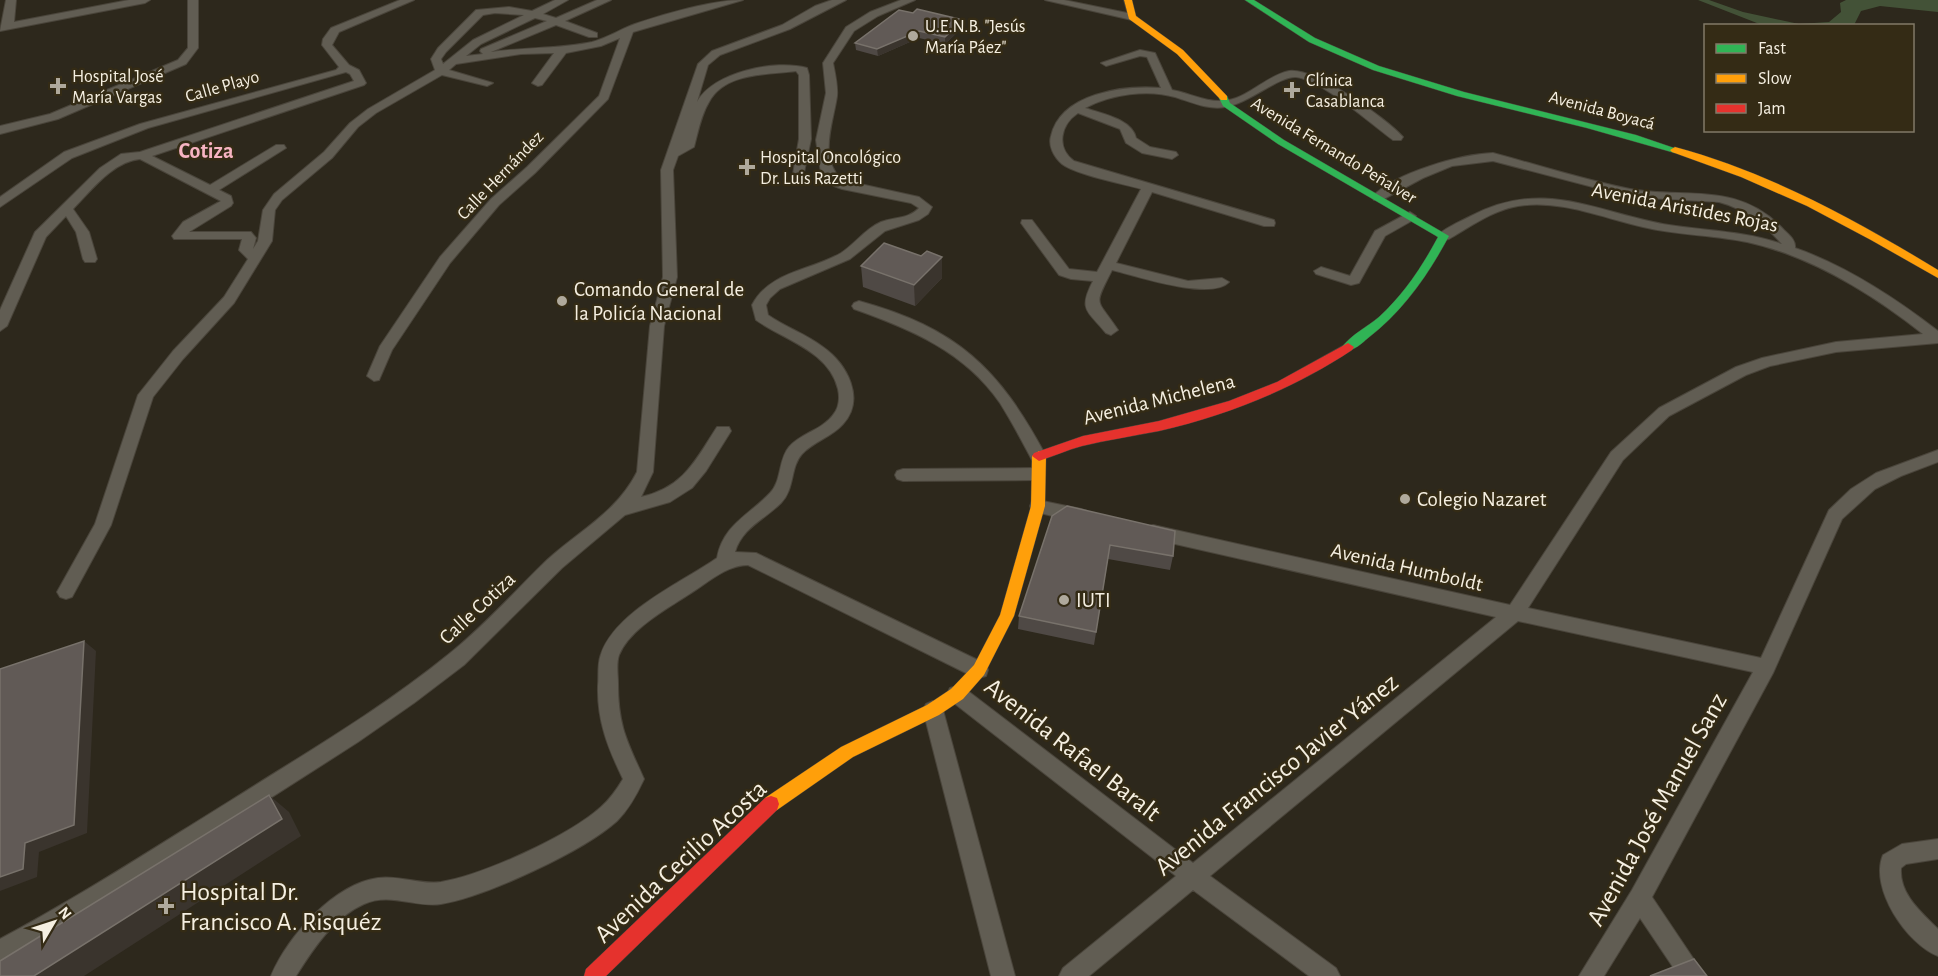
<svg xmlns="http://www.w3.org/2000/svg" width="1938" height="976" font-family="'Alegreya Sans',sans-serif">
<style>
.green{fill:#435237}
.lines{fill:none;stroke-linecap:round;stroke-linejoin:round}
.street-casing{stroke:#4a453b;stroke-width:2}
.fast-casing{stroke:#4a453b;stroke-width:1}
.slow-casing{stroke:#4a453b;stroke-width:1}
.jam-casing{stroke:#4a453b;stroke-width:1}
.street{fill:#615d53;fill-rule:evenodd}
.fast{fill:#30b455;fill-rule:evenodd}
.slow{fill:#ff9f0a;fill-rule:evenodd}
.jam{fill:#e5322d;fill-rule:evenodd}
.wall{fill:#4f4945}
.shaded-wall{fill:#3a342d}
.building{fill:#615a56;stroke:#78726b;stroke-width:1.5}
.poi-dot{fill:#afa99c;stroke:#342b15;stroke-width:2}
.labels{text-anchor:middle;stroke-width:5;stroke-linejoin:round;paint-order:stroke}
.far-poi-label{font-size:18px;fill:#f5efe1;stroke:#342b15;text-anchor:start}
.far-street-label{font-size:18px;fill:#f5efe1;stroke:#342b15}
.street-label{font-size:21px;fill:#f5efe1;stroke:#342b15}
.poi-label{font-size:21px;fill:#f5efe1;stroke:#342b15;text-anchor:start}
.far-district-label{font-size:22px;font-weight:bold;fill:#f7b4c2;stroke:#342b15}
.near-street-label{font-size:26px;fill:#f5efe1;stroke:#342b15}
.near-poi-label{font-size:26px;fill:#f5efe1;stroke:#342b15;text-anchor:start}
</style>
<rect width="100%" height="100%" fill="#2d281c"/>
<polygon class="green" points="1698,0 1709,0 1743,12 1799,24 1829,22 1841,12 1840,3 1846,0 1938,0 1938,12 1880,6 1861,11 1854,25 1762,25"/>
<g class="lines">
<g class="street-casing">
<g id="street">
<polygon points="6,0 16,0 14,22 129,0 150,0 145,3 0,31"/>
<polygon points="188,0 198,0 198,48 186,64 58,119 0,134 0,126 50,114 178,60 188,48"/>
<path d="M400 0H414L339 32 332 45 349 65 359 70 366 83 364 85 152 156 210 185 276 145H284L286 148 219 190 231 196 233 203 231 206 189 232H251L256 238 253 249 258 241 263 210 274 194 324 152 350 123 368 109 435 70 431 59 438 48 476 10 509 7 532 11 555 0H568L543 14 556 18 597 0H611L565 21 597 33V37H589L556 25 491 52C525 47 559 49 592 42 607 38 621 29 635 24 664 14 713 0 743 0L633 32 608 99 535 173 499 205 450 263 392 350 379 380 374 381 367 376 380 346 440 257 491 199 527 167 599 96 620 38 601 46 566 53 542 85 538 86 532 83 554 53 521 54 456 64 449 70 493 83 487 86 442 75 376 113 358 127 332 158 282 200 275 210 272 241 234 303 183 359 153 397 111 525 72 597 66 599 60 597 57 592 95 524 138 395 173 351 224 297 248 259 239 250 242 239H174L172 236 183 222 221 201 140 159C112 162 92 190 73 209L89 232 97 259 95 262H85L83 259 76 232 66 216 46 237 7 326 0 331V310L35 232 100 168 121 154 140 152 354 81 350 74 346 72 148 128 72 158 0 207V197L64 152 140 124 336 70 339 67 322 45 323 39 331 28ZM495 13 524 15 473 40 443 64 441 59 446 52 483 15ZM535 18 547 21 481 49 480 51 483 54 466 56 481 44Z"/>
<path d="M832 0H846L790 29 720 55 708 65 697 102C713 72 776 59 807 68L809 75 811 139 803 177 799 178 793 174 799 139V75L796 71C767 75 725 72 709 102 701 115 698 132 694 147L678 156 673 170 677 277 664 326 653 472 641 497C684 487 695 461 717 427H729L731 431 706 471 692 488 670 502 625 515 562 568 464 665 414 703 358 742 72 925 0 962V939C79 897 154 848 230 801 304 754 380 710 449 654 484 626 515 591 547 560 579 531 617 512 637 472L650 326 663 277 661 170 698 64 712 51 782 25 815 6Z"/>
<path d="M901 0H915L878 16 854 31 833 63C835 73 838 86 837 96 833 124 818 158 842 180L919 197 932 207 928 214 919 220 885 231 850 259 780 289 770 298 766 305 768 315C785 327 806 334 823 347 847 364 866 399 843 424 832 437 814 441 802 454 790 467 795 489 781 503 765 519 742 528 735 552L756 553 986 664 988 670 986 676 979 678 972 676 748 565C726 565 706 584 688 595 665 610 630 629 619 655 616 664 618 675 618 683 618 726 627 741 644 779 637 794 629 809 617 821 584 851 485 897 441 904 415 908 390 892 364 904 334 917 313 949 296 976H271C288 936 334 884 378 878 400 875 420 885 441 882 483 875 569 836 601 807 610 799 617 789 623 779 608 748 597 721 598 686 599 676 597 664 601 654 616 611 681 583 717 558 723 525 749 515 770 493 782 481 778 460 789 447 801 433 822 430 833 415 839 408 840 398 838 389 829 351 784 340 756 320L752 305C770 271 810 271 841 253 855 244 865 229 881 222 894 217 909 219 919 208L911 203 842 189 834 186 821 173 816 140 826 93 823 63 846 27 870 12Z"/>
<polygon points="1045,0 1064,0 1132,14 1137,17 1132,20"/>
<path d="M1140 50 1155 53 1172 90C1189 93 1205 102 1222 101 1247 100 1265 76 1289 71 1314 67 1386 118 1403 137L1401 140H1393C1371 124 1322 80 1296 77 1279 76 1248 104 1225 107 1208 110 1191 102 1175 97 1148 89 1111 94 1085 108 1102 114 1132 119 1136 138L1150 147 1176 152 1178 155 1172 159 1142 153 1126 143 1120 129 1078 113C1060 125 1056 148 1074 161L1274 220 1275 223 1274 226H1264L1152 192 1116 263 1188 281 1222 278 1229 282C1211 301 1136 276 1112 270 1093 308 1096 297 1118 330L1111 335 1106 333C1087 310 1078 310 1093 281L1071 279 1059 275 1021 223 1022 220H1032L1069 269 1097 272 1141 189C1124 184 1074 174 1062 164 1054 157 1048 146 1051 136 1061 93 1124 85 1161 88L1147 57 1140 56 1106 66 1101 63Z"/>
<path d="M1493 153C1538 165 1584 180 1630 189 1687 199 1739 181 1784 230 1789 235 1796 240 1795 248 1847 266 1895 298 1938 331V343L1836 352 1770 366 1746 375 1669 416 1623 460 1528 608 1761 658 1829 510 1851 489 1876 473 1938 450V462L1901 476 1875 489 1842 519 1773 673 1652 897 1705 976H1679L1640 918 1604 976H1579L1632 890 1753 672 1518 621 1210 876 1336 968 1340 976H1309L1193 890 1089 976H1059L1063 968 1176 876 950 700 947 694 950 688 957 686 964 688 1193 863 1496 617 1153 539 1147 537 1144 532 1147 527 1153 525 1510 605 1611 452 1659 408 1736 367 1762 358 1836 342 1923 334C1871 293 1811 256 1747 242 1712 235 1677 235 1643 227 1603 218 1560 199 1518 206 1493 210 1470 227 1449 239L1444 240 1437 236C1445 228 1459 222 1469 217 1543 177 1594 212 1669 225 1707 231 1745 231 1782 244 1764 224 1745 209 1719 202L1631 197 1493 161 1452 166 1423 178 1382 200H1374L1372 197C1394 173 1461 154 1493 153Z"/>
<polygon points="1410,212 1416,216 1415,219 1385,236 1359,283 1351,285 1316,274 1314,271 1321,267 1350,276 1375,231"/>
<path d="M859 301C957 328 999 368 1046 456L1044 460H1032C1022 441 1012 422 1000 403 965 352 911 329 854 309L852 306 854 303Z"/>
<polygon points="1037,468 1043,470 1045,474 1043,478 1037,480 903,481 897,479 895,475 897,471 903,469"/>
<polygon points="1038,500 1081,509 1087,511 1089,516 1087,521 1081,523 1032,511 1030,506 1032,501"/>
<polygon points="933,701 940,704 943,710 1015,976 991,976 923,710 926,704"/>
<path d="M1938 839V859L1906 864 1901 868C1899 894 1921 912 1938 929V956C1907 944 1869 888 1883 855L1902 844Z"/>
</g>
</g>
<g class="fast-casing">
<g id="fast">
<polygon points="1245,0 1254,0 1315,38 1379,66 1464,92 1636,135 1680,150 1675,153 1587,128 1457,96 1373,70 1309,42"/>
<path d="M1221 96H1227L1230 103 1284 140 1449 236C1428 275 1404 310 1368 338 1361 344 1353 352 1344 350L1342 347C1351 335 1367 327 1379 317 1404 294 1422 267 1438 237L1278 144 1223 106 1219 98Z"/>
</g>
</g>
<g class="slow-casing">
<g id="slow">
<polygon points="1124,0 1132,0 1136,16 1183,50 1227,96 1227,100 1221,100 1177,54 1129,19"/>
<path d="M1675 147C1768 172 1856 220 1938 270V278L1871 240 1807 206 1741 177 1672 152 1670 150Z"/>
<polygon points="1039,451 1046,456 1045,506 1014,616 984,675 963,699 939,715 853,757 777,810 771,812 765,810 763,804 765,798 841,747 927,705 951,689 974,665 1000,615 1031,506 1032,456"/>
</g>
</g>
<g class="jam-casing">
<g id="jam">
<path d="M1348 343 1354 347 1352 350C1293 389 1228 415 1159 431 1133 436 1107 440 1082 446 1067 450 1054 456 1039 461L1032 456 1034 453 1083 436 1159 421 1229 401 1277 382Z"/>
<polygon points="771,796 777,798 779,804 777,810 606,976 584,976 586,969 765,798"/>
</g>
</g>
<use href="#street" class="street"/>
<use href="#fast" class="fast"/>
<use href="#slow" class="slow"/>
<use href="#jam" class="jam"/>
</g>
<g class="wall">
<polygon points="899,10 963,27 945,44 919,38 878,56 856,50 855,43"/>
<polygon points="921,256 942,257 942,278 915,306 863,287 861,266"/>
<polygon points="1067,506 1173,556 1170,570 1108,559 1094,645 1018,629 1019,616"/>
</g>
<g class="shaded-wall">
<polygon points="963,20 963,27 945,44 945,37"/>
<polygon points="919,31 919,38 878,56 877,49"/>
<polygon points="942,257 942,278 915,306 914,285"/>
<polygon points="84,641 96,651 87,833 39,852 37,877 0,891 0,877"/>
<polygon points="269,795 289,812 301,836 84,976 34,976"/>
</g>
<g class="building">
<polygon points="917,9 963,20 945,37 919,31 877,49 855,43 899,10 913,13"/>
<polygon points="884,243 921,256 927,251 942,257 914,285 861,266"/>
<polygon points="1067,506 1175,531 1173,556 1110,545 1096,632 1019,616 1052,516"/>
<polygon points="84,641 74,825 25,843 23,869 0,877 0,669"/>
<polygon points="269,795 282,819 34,976 0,976 0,961"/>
<polygon points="1694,959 1707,976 1650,976"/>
</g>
<g class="poi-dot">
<circle cx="913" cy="36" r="6"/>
<path d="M55 77h6v6h6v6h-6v6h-6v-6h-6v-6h6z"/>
<path d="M1289 81h6v6h6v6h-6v6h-6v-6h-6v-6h6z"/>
<path d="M744 158h6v6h6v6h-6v6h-6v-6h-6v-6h6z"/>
<circle cx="562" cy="301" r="6"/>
<circle cx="1405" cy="499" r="6"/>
<circle cx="1064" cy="600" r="6"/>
<path d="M163 897h6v6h6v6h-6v6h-6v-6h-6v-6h6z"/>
</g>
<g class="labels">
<g class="far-poi-label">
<text x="925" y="32">U.E.N.B. "Jesús<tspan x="925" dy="21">María Páez"</tspan></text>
<text x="72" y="82">Hospital José<tspan x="72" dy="21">María Vargas</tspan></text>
<text x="1306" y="86">Clínica<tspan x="1306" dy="21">Casablanca</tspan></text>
<text x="760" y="163">Hospital Oncológico<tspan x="760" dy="21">Dr. Luis Razetti</tspan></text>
</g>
<g class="far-street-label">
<text transform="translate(222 86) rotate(-16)" y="6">Calle Playo</text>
<text transform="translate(1602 110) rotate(15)" y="6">Avenida Boyacá</text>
<text transform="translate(1334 150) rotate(31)" y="6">Avenida Fernando Peñalver</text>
<text transform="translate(500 175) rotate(-46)" y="6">Calle Hernández</text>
</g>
<g class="street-label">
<text transform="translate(1685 207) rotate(11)" y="7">Avenida Aristides Rojas</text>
<text transform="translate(1159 399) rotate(-14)" y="7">Avenida Michelena</text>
<text transform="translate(1407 567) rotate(13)" y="7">Avenida Humboldt</text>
<text transform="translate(477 608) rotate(-43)" y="7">Calle Cotiza</text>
</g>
<g class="poi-label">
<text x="574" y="296">Comando General de<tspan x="574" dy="24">la Policía Nacional</tspan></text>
<text x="1417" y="506">Colegio Nazaret</text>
<text x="1076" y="607">IUTI</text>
</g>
<g class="far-district-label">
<text x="206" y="158">Cotiza</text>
</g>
<g class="near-street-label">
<text transform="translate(1073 749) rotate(38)" y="9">Avenida Rafael Baralt</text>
<text transform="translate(1276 774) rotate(-39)" y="9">Avenida Francisco Javier Yánez</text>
<text transform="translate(1656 809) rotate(-61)" y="9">Avenida José Manuel Sanz</text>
<text transform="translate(680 861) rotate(-43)" y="9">Avenida Cecilio Acosta</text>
</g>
<g class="near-poi-label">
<text x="180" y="900">Hospital Dr.<tspan x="180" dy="30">Francisco A. Risquéz</tspan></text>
</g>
</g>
<rect x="1704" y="24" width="210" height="108" fill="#342b15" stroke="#817967" stroke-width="1.5"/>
<rect x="1716" y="44" width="30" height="9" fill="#30b455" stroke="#817967" stroke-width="1.5"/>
<text x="1758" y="54" font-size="18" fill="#f5efe1">Fast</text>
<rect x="1716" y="74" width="30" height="9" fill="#ff9f0a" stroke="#817967" stroke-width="1.5"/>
<text x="1758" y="84" font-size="18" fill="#f5efe1">Slow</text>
<rect x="1716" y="104" width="30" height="9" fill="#e5322d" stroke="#817967" stroke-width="1.5"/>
<text x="1758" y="114" font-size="18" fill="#f5efe1">Jam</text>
<g transform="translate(54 922) rotate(51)" stroke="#342b15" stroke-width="4.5" paint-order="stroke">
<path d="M0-4.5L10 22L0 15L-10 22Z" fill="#f5efe1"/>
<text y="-9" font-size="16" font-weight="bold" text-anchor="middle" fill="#f5efe1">N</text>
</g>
</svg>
